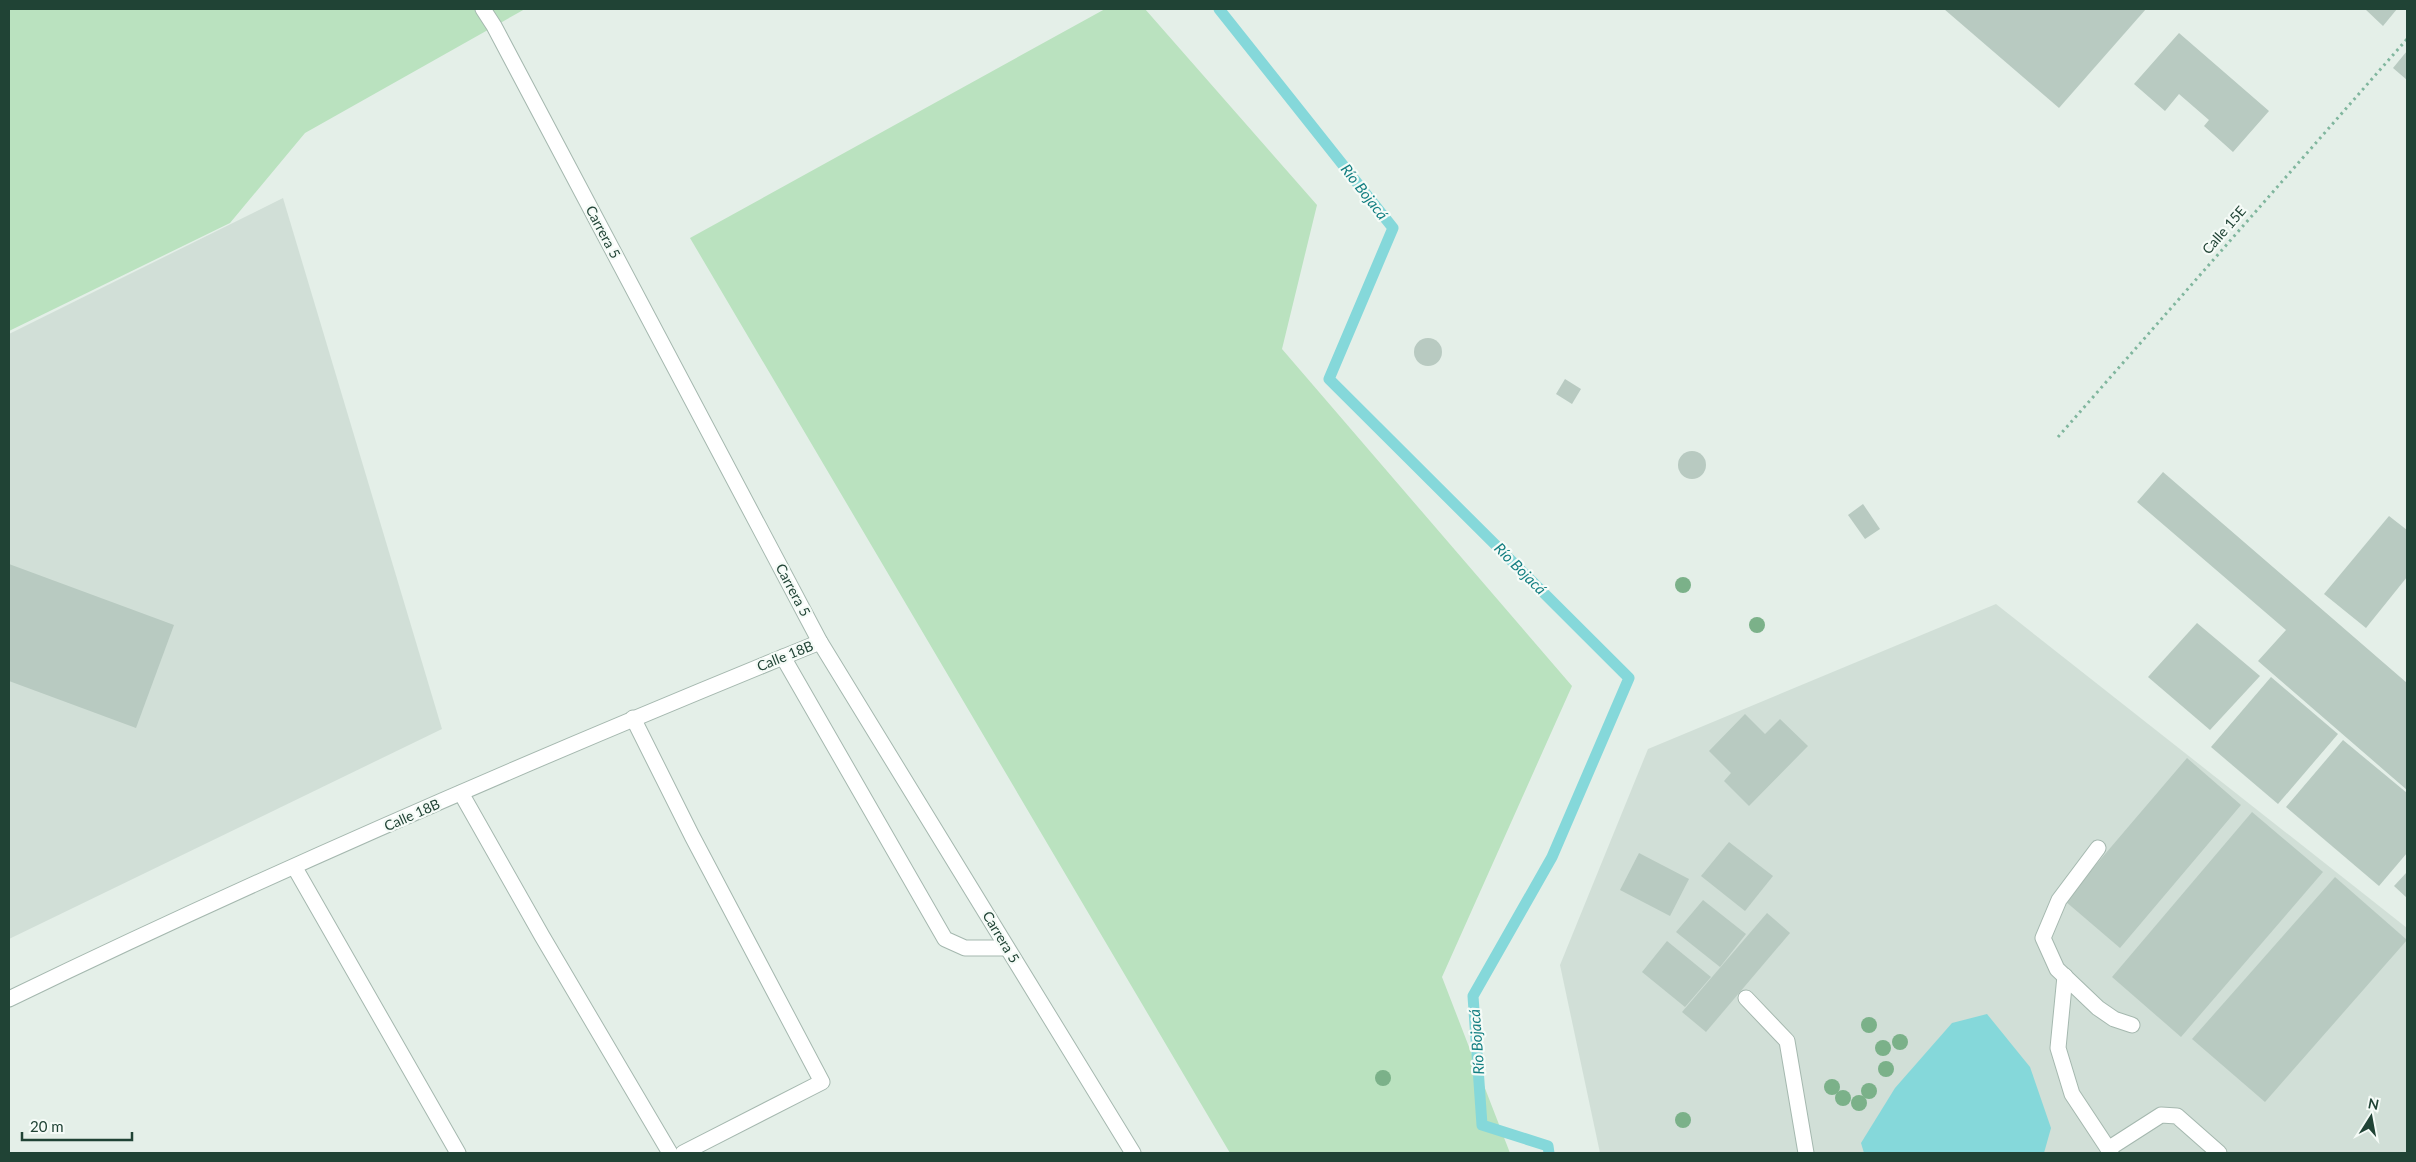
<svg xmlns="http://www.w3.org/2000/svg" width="2416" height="1162" font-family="Lato,sans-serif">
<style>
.built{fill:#d1dfd7}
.green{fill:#bae2bf}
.water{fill:#85d8da}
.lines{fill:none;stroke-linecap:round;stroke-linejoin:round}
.stream{stroke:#85d8da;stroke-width:11}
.building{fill:#b8cac1}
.service-casing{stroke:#a5b8af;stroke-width:17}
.minor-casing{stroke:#a5b8af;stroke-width:17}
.path{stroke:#80b69e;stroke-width:3;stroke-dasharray:2.5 4;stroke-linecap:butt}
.service{stroke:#fff;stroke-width:15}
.minor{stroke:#fff;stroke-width:15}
.tree{fill:#7bb189}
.labels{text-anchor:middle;stroke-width:4.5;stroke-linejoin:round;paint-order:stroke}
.street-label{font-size:14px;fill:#204335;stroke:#f5fbf7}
.water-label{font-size:15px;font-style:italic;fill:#127e81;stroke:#f5fbf7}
</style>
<rect width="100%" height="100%" fill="#e4efe8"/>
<g class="built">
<polygon points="283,198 442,729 9,939 9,334"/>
<polygon points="1996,604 2407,928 2407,1153 1600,1153 1560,965 1648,749"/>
</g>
<g class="green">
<polygon points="9,9 525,9 305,133 230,223 9,331"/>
<polygon points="1105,9 1145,9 1317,205 1282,349 1572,686 1442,977 1510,1153 1230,1153 690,238"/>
</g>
<polygon class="water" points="1987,1014 2030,1067 2051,1128 2044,1153 1864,1153 1861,1143 1895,1088 1952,1023"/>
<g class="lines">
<polyline class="stream" points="1219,9 1393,228 1329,379 1629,678 1552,857 1473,996 1482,1125 1548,1146 1549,1153"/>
</g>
<g class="building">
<polygon points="1944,9 2146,9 2059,108"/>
<polygon points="2365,9 2397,9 2383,26"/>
<polygon points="2179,33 2269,111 2233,152 2204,126 2209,120 2179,94 2165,111 2134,84"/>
<polygon points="2407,51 2407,80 2393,68"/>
<circle cx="1428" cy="352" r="14"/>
<polygon points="1565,379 1581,389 1572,404 1556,394"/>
<circle cx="1692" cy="465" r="14"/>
<polygon points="2163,472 2407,683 2407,790 2258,661 2286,630 2137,502"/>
<polygon points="1863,504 1880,529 1865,539 1848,515"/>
<polygon points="2389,516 2407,530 2407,577 2366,628 2324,594"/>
<polygon points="9,564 174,625 136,728 9,681"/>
<polygon points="2197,623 2260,676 2210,730 2148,677"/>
<polygon points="2271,677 2338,734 2278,804 2211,747"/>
<polygon points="1745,714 1765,734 1780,719 1808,746 1749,806 1724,781 1731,773 1709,751"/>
<polygon points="2343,740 2407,793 2407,853 2379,886 2286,807"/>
<polygon points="2187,758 2241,805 2120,948 2065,901"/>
<polygon points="2252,812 2323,872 2181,1037 2112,977"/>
<polygon points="1729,842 1773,876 1745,911 1701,876"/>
<polygon points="1639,853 1689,879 1670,916 1620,890"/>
<polygon points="2407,872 2407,898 2394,886"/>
<polygon points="2335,877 2407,940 2265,1102 2192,1039"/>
<polygon points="1703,900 1746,934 1720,967 1676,932"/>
<polygon points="1767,913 1790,933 1706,1032 1682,1012"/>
<polygon points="1667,941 1711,977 1685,1007 1642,972"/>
</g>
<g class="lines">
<g class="service-casing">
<g id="service">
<polyline points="2098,848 2059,900 2043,938 2057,969 2098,1008 2114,1019 2132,1025"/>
<polyline points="2065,976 2058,1048 2072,1094 2111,1153"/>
<polyline points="1746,998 1787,1041 1806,1153"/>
<polyline points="2108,1149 2161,1115 2177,1116 2219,1153"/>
</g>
</g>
<g class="minor-casing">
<g id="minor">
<polyline points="483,9 494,26 820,642 1133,1153"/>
<polyline points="783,657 945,939 965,948 1007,948"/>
<polyline points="633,718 692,836 822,1082 683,1153"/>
<polyline points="461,793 542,936 670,1153"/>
<polyline points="295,868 458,1153"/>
<path d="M9 999C275 870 547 753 820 642"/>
</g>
</g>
<polyline class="path" points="2058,437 2407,39"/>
<use href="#service" class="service"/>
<use href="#minor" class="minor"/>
</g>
<g class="tree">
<circle cx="1683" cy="585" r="8"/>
<circle cx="1757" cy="625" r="8"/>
<circle cx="1869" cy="1025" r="8"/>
<circle cx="1900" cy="1042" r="8"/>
<circle cx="1883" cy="1048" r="8"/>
<circle cx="1886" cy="1069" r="8"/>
<circle cx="1383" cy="1078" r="8"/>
<circle cx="1832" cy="1087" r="8"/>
<circle cx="1869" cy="1091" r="8"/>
<circle cx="1843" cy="1098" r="8"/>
<circle cx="1859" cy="1103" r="8"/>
<circle cx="1683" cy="1120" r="8"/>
</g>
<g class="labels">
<g class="street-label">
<text transform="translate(2224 230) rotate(-49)" y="5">Calle 15E</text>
<text transform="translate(603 232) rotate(62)" y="5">Carrera 5</text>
<text transform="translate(793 590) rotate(62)" y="5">Carrera 5</text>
<text transform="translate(785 656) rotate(-22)" y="5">Calle 18B</text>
<text transform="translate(412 815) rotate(-24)" y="5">Calle 18B</text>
<text transform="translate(1001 937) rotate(59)" y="5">Carrera 5</text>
</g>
<g class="water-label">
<text transform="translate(1364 192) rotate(52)" y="5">Río Bojacá</text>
<text transform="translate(1520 569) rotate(45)" y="5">Río Bojacá</text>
<text transform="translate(1477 1042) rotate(-94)" y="5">Río Bojacá</text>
</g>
</g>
<rect width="2416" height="1162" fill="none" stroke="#204335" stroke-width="20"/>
<g transform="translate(2371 1117) rotate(11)" stroke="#f5fbf7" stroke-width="4" paint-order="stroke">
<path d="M0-4L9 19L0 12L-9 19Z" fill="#204335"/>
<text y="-8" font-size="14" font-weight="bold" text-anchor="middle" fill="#204335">N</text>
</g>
<path d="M22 1132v8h110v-8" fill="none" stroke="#204335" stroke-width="2.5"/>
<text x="30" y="1132" font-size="15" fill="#204335" stroke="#f5fbf7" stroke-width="4" paint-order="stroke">20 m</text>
</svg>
